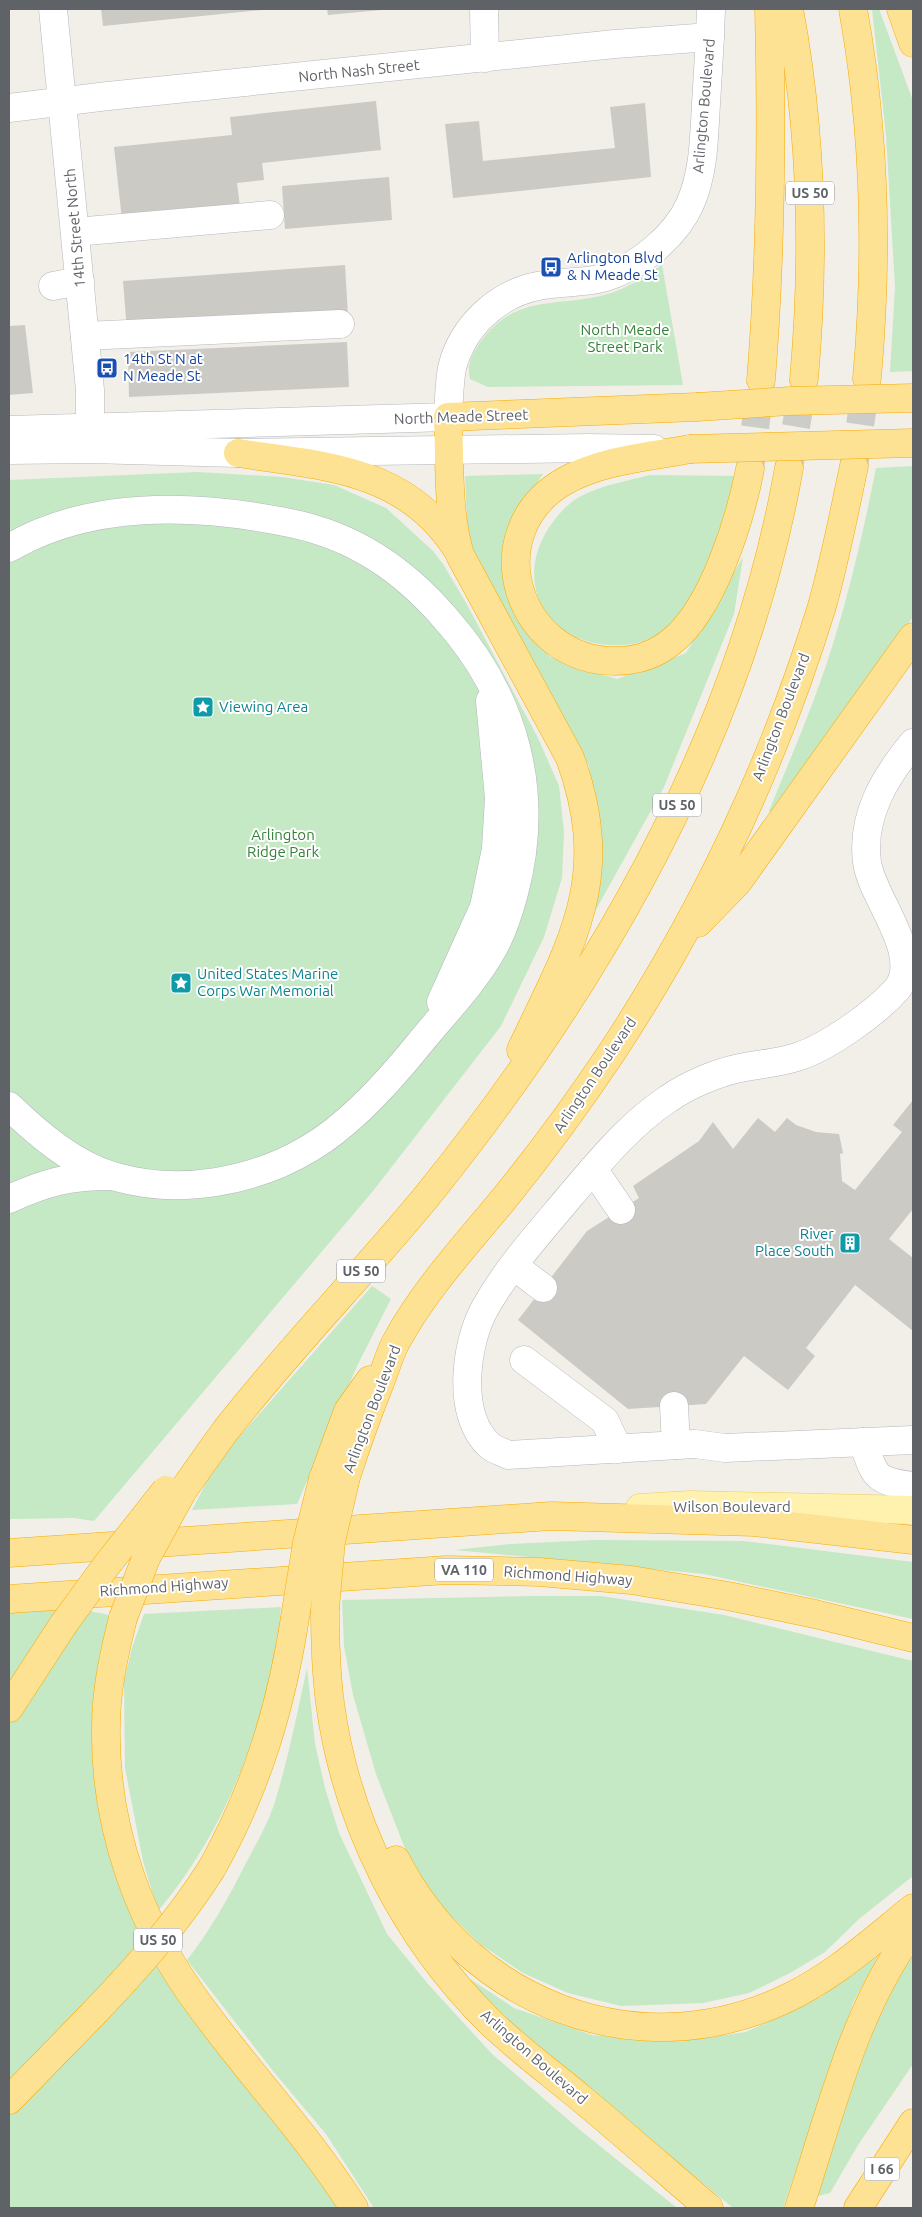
<svg xmlns="http://www.w3.org/2000/svg" width="922" height="2217" font-family="Ubuntu,sans-serif">
<style>
.green{fill:#c5e8c5}
.building{fill:#cccac5}
.lines{fill:none;stroke-linecap:round;stroke-linejoin:round}
.highway-tunnel{stroke:#ccccc8;stroke-width:28;stroke-dasharray:28 14;stroke-linecap:butt}
.minor-casing{stroke:#b5b8bc;stroke-width:29}
.major-casing{stroke:#f2c960;stroke-width:29}
.highway-casing{stroke:#f9ab00;stroke-width:29}
.minor{stroke:#fff;stroke-width:28}
.major{stroke:#fff2af;stroke-width:28}
.highway{stroke:#fde293;stroke-width:28}
.highway-bridge-casing{stroke:#f9ab00;stroke-width:29;stroke-linecap:butt}
.highway-bridge{stroke:#fde293;stroke-width:28}
.labels{text-anchor:middle;stroke-width:4;stroke-linejoin:round;paint-order:stroke}
.shield{fill:#fff;stroke:#8f9295;stroke-width:1}
.shield-label{font-size:14px;font-weight:bold;fill:#5f6368}
.street-label{font-size:15px;fill:#5f6368;stroke:#fff}
.transit-label{font-size:15px;fill:#164399;stroke:#fff;text-anchor:start}
.park-label{font-size:15px;fill:#348238;stroke:#fff}
.culture-label{font-size:15px;fill:#0d838f;stroke:#fff;text-anchor:start}
</style>
<rect width="100%" height="100%" fill="#f1efe8"/>
<g class="green">
<polygon points="872,9 879,9 913,101 913,371 890,372 895,287 886,135"/>
<path d="M662 265 683 385 488 387 470 379C467 364 471 356 479 344 515 293 553 308 604 295 625 290 644 277 662 265Z"/>
<path d="M913 466V617L771 812 769 811C789 762 810 713 827 663 848 599 863 534 876 468Z"/>
<polygon points="198,472 282,477 334,485 386,508 433,551 443,564 465,601 538,738 559,786 564,832 562,878 544,937 501,1026 373,1191 94,1521 74,1518 9,1519 9,480"/>
<polygon points="543,474 511,523 525,627 550,657 617,679 686,653 743,557 734,614 664,787 593,915 599,858 589,766 540,678 468,541 465,476"/>
<path d="M650 475 738 476C723 526 707 590 668 627 657 638 639 644 623 645 560 650 514 598 543 538 551 522 566 504 581 496 602 485 627 481 650 475Z"/>
<polygon points="372,1286 391,1299 358,1364 297,1504 192,1510 217,1462"/>
<polygon points="594,1540 743,1541 913,1562 913,1619 704,1574 455,1550 511,1544"/>
<polygon points="535,1596 601,1596 724,1615 913,1661 913,1876 859,1919 825,1952 790,1973 749,1993 703,2003 621,2006 568,1993 523,1973 480,1944 436,1901 404,1846 376,1774 353,1695 344,1646 342,1600"/>
<polygon points="24,1597 123,1618 109,1691 137,1896 342,2208 9,2208 9,1599"/>
<path d="M281 1607C269 1717 230 1825 158 1911L143 1861 125 1768 124 1681 132 1648 144 1614Z"/>
<path d="M307 1668 315 1744 325 1788 339 1833 387 1934 428 1984 492 2054 580 2130 677 2208H374L326 2134 273 2071 187 1960C210 1931 229 1897 246 1863 256 1844 267 1825 274 1805 288 1760 297 1714 307 1668Z"/>
<polygon points="913,1944 913,2064 858,2145 830,2193 810,2198 853,2066"/>
<polygon points="880,1952 853,2003 783,2208 733,2208 529,2040 494,2008 470,1979 514,2008 592,2035 643,2040 705,2038 746,2032 821,1997"/>
</g>
<g class="building">
<polygon points="101,9 262,9 262,10 103,26"/>
<polygon points="327,9 381,9 381,10 328,15"/>
<polygon points="376,101 381,150 262,163 264,180 237,183 240,207 122,220 114,147 232,135 230,117"/>
<polygon points="645,103 651,177 453,198 445,124 479,121 483,161 615,148 610,107"/>
<polygon points="389,177 392,220 285,229 282,186"/>
<polygon points="345,265 348,316 127,331 123,281"/>
<polygon points="25,325 33,393 9,395 9,326"/>
<polygon points="347,342 349,387 129,397 128,352"/>
<polygon points="913,1100 913,1209 889,1239 913,1258 913,1331 855,1285 806,1348 815,1356 788,1390 744,1356 706,1404 628,1409 518,1320 587,1231 639,1198 633,1186 699,1141 713,1122 733,1149 758,1118 775,1132 787,1118 796,1125 816,1132 839,1134 843,1153 840,1154 842,1181 855,1190 902,1132 893,1125"/>
</g>
<g class="lines">
<g class="highway-tunnel">
<polyline points="854,466 867,378"/>
<polyline points="789,468 804,379"/>
<polyline points="750,469 761,380"/>
</g>
<g class="minor-casing">
<g id="minor">
<polyline points="53,9 90,390 90,445"/>
<polyline points="484,9 485,58"/>
<polyline points="9,108 108,96 615,44 710,37"/>
<polyline points="75,232 270,215"/>
<polyline points="53,286 80,281"/>
<polyline points="85,336 340,324"/>
<path d="M9 430 448 417C449 402 449 384 452 368 462 327 497 294 538 286 560 281 584 284 606 277 638 267 676 236 690 204 704 173 704 137 706 104 708 72 710 40 711 9"/>
<polyline points="9,450 90,449 238,453 588,448 654,449"/>
<path d="M9 548C93 499 197 504 290 523 354 536 403 569 446 619 515 697 541 792 514 893 509 912 503 930 494 947 474 983 445 1012 419 1044 390 1080 351 1124 310 1148 254 1182 180 1195 116 1177 75 1166 38 1134 9 1106"/>
<path d="M913 743C885 777 861 816 867 862 872 899 922 952 898 988 876 1013 828 1047 797 1057 779 1063 759 1064 740 1068 716 1073 688 1085 668 1099 630 1124 600 1161 571 1195 541 1231 508 1267 485 1308 465 1344 456 1416 490 1446 495 1450 503 1452 508 1455L695 1444 725 1448 913 1440"/>
<polyline points="441,1002 484,907 496,849 499,798 490,701"/>
<polyline points="593,1169 621,1210"/>
<path d="M9 1199C44 1183 69 1176 108 1176"/>
<polyline points="514,1266 543,1288"/>
<polyline points="524,1360 605,1421 618,1449"/>
<polyline points="674,1406 676,1445"/>
<path d="M863 1442C875 1477 875 1481 913 1486"/>
</g>
</g>
<g class="major-casing">
<polyline id="major" points="640,1508 690,1505 913,1510"/>
</g>
<g class="highway-casing">
<g id="highway">
<path d="M789 9C812 132 815 255 804 379"/>
<path d="M853 9C875 131 878 255 867 378"/>
<polyline points="901,9 913,43"/>
<path d="M761 380C771 257 772 133 769 9"/>
<path d="M690 449C648 457 601 460 563 482 477 533 517 661 615 661 635 661 655 655 671 642 713 609 740 520 750 469"/>
<path d="M238 453C324 466 405 468 457 549"/>
<polyline points="698,923 737,883 913,637"/>
<path d="M521 1050C571 944 614 879 570 758L460 555C447 511 450 462 448 417L697 407"/>
<path d="M346 1477C356 1446 367 1415 379 1385 385 1371 389 1355 396 1342 424 1290 466 1245 503 1200 542 1152 578 1103 612 1052 702 915 774 763 822 606 835 560 844 513 854 466"/>
<polyline points="323,1479 348,1411 370,1380"/>
<path d="M184 1489C198 1469 212 1449 226 1430 289 1349 362 1275 427 1196 598 984 741 739 789 468"/>
<polyline points="9,1553 551,1516 754,1522 913,1540"/>
<polyline points="9,1599 447,1570 539,1572 631,1580 728,1596 815,1614 913,1638"/>
<path d="M325 1609C325 1641 326 1672 330 1703 346 1823 404 1937 490 2022 519 2050 552 2074 583 2100 625 2135 667 2172 709 2208"/>
<path d="M123 1618C114 1654 106 1690 106 1726 104 1830 141 1928 203 2010 252 2077 310 2138 354 2208"/>
<polyline points="9,1708 63,1625"/>
<path d="M396 1860C468 2001 633 2068 781 2001 831 1979 871 1942 913 1908"/>
<path d="M212 1868C258 1785 282 1705 296 1611"/>
<polyline points="9,2100 93,2014"/>
<path d="M799 2208C831 2113 853 2011 913 1930"/>
<polyline points="858,2208 913,2123"/>
</g>
</g>
<use href="#minor" class="minor"/>
<use href="#major" class="major"/>
<use href="#highway" class="highway"/>
<g class="highway-bridge-casing">
<g id="highway-bridge">
<polyline points="697,407 790,401 913,398"/>
<polyline points="690,449 913,443"/>
<polyline points="325,1609 331,1541 346,1477"/>
<polyline points="296,1611 307,1543 323,1479"/>
<polyline points="123,1618 146,1558 182,1492"/>
<polyline points="63,1625 106,1566 166,1490"/>
<path d="M93 2014C137 1968 178 1922 212 1868"/>
</g>
</g>
<use href="#highway-bridge" class="highway-bridge"/>
</g>
<defs>
<g id="bus-square" transform="scale(1.125)"><rect x="-9" y="-9" width="18" height="18" rx="4" fill="#1a4fb4" stroke="#fff"/><path d="M-5-6H5V4H4V6H2V4H-2V6H-4V4H-5ZM-3.5-4V0h7V-4ZM-3.5 1.2v1.5H-2V1.2ZM2 1.2v1.5H3.5V1.2Z" fill="#fff"/></g>
<g id="sight-square" transform="scale(1.125)"><rect x="-9" y="-9" width="18" height="18" rx="4" fill="#0f9aa8" stroke="#fff"/><path d="M0-6L1.8-2.2L6-1.7L2.9 1.2L3.7 5.4L0 3.3L-3.7 5.4L-2.9 1.2L-6-1.7L-1.8-2.2Z" fill="#fff"/></g>
<g id="building-square" transform="scale(1.125)"><rect x="-9" y="-9" width="18" height="18" rx="4" fill="#0f9aa8" stroke="#fff"/><path d="M-4-6H4V6H1V3H-1V6H-4ZM-2.5-4.3h1.7v1.8h-1.7ZM.8-4.3h1.7v1.8H.8ZM-2.5-1h1.7V.8h-1.7ZM.8-1h1.7V.8H.8Z" fill="#fff"/></g>
</defs>
<g fill-rule="evenodd">
<use href="#bus-square" x="551" y="267"/>
<use href="#bus-square" x="107" y="368"/>
<use href="#sight-square" x="203" y="707"/>
<use href="#sight-square" x="181" y="983"/>
<use href="#building-square" x="850" y="1243"/>
</g>
<g class="labels">
<g class="shield">
<rect x="786" y="181.5" width="48" height="23" rx="4"/>
<rect x="653" y="793.5" width="48" height="23" rx="4"/>
<rect x="337" y="1259.5" width="48" height="23" rx="4"/>
<rect x="435" y="1558.5" width="58" height="23" rx="4"/>
<rect x="134" y="1928.5" width="48" height="23" rx="4"/>
<rect x="864.5" y="2157.5" width="35" height="23" rx="4"/>
</g>
<g class="shield-label">
<text x="810" y="198">US 50</text>
<text x="677" y="810">US 50</text>
<text x="361" y="1276">US 50</text>
<text x="464" y="1575">VA 110</text>
<text x="158" y="1945">US 50</text>
<text x="882" y="2174">I 66</text>
</g>
<g class="street-label">
<text transform="translate(359 71) rotate(-6)" y="5">North Nash Street</text>
<text transform="translate(704 106) rotate(-85)" y="5">Arlington Boulevard</text>
<text transform="translate(75 228) rotate(-95)" y="5">14th Street North</text>
<text transform="translate(461 417) rotate(-2)" y="5">North Meade Street</text>
<text transform="translate(781 717) rotate(-69)" y="5">Arlington Boulevard</text>
<text transform="translate(595 1075) rotate(-56)" y="5">Arlington Boulevard</text>
<text transform="translate(372 1409) rotate(-69)" y="5">Arlington Boulevard</text>
<text x="732" y="1512">Wilson Boulevard</text>
<text transform="translate(568 1576) rotate(4)" y="5">Richmond Highway</text>
<text transform="translate(164 1587) rotate(-4)" y="5">Richmond Highway</text>
<text transform="translate(534 2057) rotate(41)" y="5">Arlington Boulevard</text>
</g>
<g class="transit-label">
<text x="567" y="263">Arlington Blvd<tspan x="567" dy="17">&amp; N Meade St</tspan></text>
<text x="123" y="364">14th St N at<tspan x="123" dy="17">N Meade St</tspan></text>
</g>
<g class="park-label">
<text x="625" y="335">North Meade<tspan x="625" dy="17">Street Park</tspan></text>
<text x="283" y="840">Arlington<tspan x="283" dy="17">Ridge Park</tspan></text>
</g>
<g class="culture-label">
<text x="219" y="712">Viewing Area</text>
<text x="197" y="979">United States Marine<tspan x="197" dy="17">Corps War Memorial</tspan></text>
<text x="834" y="1239" text-anchor="end">River<tspan x="834" dy="17">Place South</tspan></text>
</g>
</g>
<rect width="922" height="2217" fill="none" stroke="#5f6368" stroke-width="20"/>
</svg>
